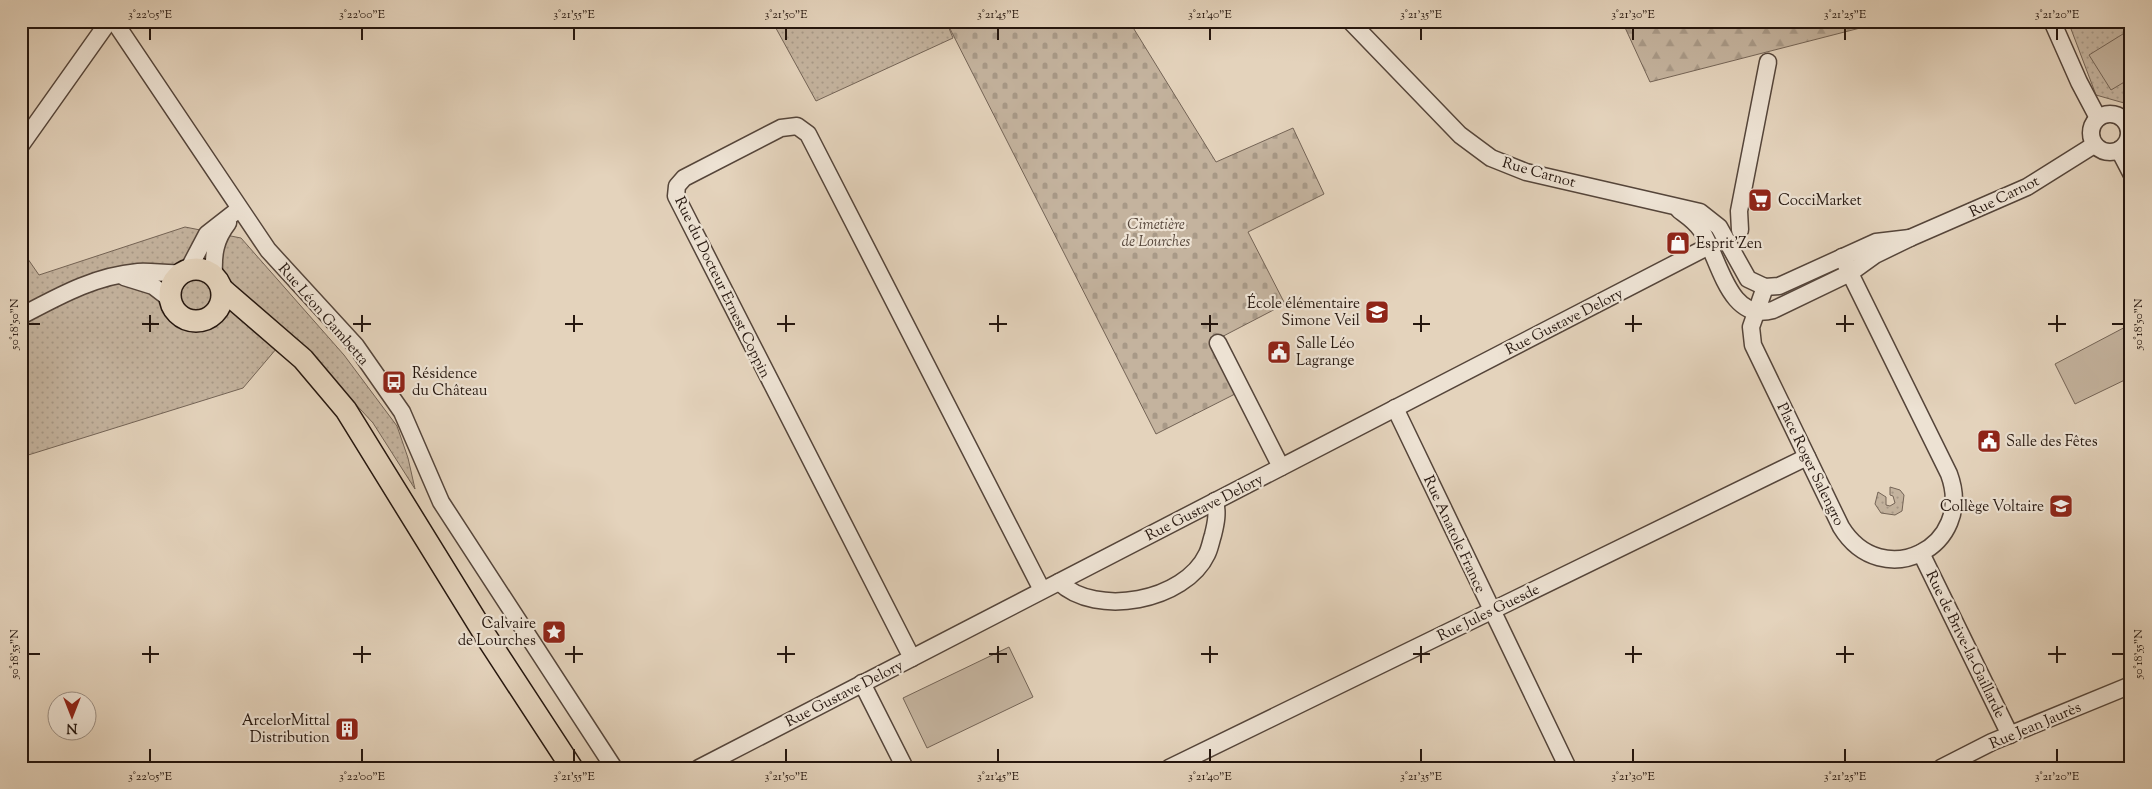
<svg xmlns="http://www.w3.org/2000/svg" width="2152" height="789" font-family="'Sorts Mill Goudy',serif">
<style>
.grass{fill:url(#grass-dots);stroke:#746456}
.forest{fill:url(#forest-firs);stroke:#746456}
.cemetery{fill:url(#cemetery-stones);stroke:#746456}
.pitch{fill:#c4b39e;stroke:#746456}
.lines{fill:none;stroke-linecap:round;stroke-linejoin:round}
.minor-casing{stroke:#55453a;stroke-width:19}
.major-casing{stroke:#25160e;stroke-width:24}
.minor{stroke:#ede2d3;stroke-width:16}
.major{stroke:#e4d3bc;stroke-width:21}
.ticks{fill:none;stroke:#25160e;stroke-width:2}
.labels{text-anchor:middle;stroke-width:4.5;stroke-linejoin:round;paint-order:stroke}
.street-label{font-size:15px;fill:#25160e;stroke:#ede2d3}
.poi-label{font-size:15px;fill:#25160e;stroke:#ede2d3;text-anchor:start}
.park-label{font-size:15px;font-style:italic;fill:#554539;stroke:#ede2d3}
.neatline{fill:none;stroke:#25160e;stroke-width:2}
.ticks-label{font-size:12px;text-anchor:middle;fill:#25160e}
</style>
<defs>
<pattern id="grass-dots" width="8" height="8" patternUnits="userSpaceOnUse" patternTransform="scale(1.25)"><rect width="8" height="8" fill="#c4b39e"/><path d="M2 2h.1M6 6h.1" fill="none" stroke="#a89987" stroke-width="1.8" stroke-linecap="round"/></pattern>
<pattern id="forest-firs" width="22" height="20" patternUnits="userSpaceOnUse" patternTransform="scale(1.25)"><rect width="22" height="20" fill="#c4b39e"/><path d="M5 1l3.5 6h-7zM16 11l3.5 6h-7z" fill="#a89987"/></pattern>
<pattern id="cemetery-stones" width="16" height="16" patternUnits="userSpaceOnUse" patternTransform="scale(1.25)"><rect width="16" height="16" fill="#c4b39e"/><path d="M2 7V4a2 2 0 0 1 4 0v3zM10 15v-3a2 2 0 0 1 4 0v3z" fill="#a89987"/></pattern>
</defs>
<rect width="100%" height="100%" fill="#e4d3bc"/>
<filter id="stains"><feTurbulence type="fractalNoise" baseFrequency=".004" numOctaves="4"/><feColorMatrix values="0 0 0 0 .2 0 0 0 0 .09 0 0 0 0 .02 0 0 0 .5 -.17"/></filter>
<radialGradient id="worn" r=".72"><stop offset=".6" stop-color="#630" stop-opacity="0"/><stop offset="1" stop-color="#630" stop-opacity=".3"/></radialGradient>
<g class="grass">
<polygon points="772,21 946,21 953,38 816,101"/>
<polygon points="2068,21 2131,21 2131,105 2096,95"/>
<polygon points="185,227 241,238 344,355 397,426 408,458 415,489 373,423 314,359 288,335 243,388 25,456 26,474 21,476 21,249 39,275"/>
<polygon points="1890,487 1900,490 1904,495 1902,511 1895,515 1881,513 1875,504 1878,492 1886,497 1886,505 1890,506 1895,503 1893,496 1890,495"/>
</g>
<polygon class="forest" points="1622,21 1862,21 1864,27 1650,82"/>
<polygon class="cemetery" points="946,21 1129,21 1216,162 1293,128 1324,194 1248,232 1285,304 1210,343 1235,394 1156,434"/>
<g class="pitch">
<polygon points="2131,29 2131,78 2111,90 2089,55"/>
<polygon points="2131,324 2131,377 2075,404 2055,364"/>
<polygon points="1009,647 1033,697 927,748 903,698"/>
</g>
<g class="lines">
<g class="minor-casing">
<g id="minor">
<polyline points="114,21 268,250 356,346 402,412 441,502 614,768"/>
<polyline points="1350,21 1460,135 1491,158 1526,172 1700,212 1719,227 1748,279 1765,287 1779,286 1876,242 1910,238"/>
<polyline points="2052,21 2079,82 2098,118"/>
<circle cx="2110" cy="133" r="19"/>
<polyline points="21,145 109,21"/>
<polyline points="2119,150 2131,173"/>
<path d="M1679 210C1687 216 1695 221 1701 230 1720 259 1728 323 1773 310L1850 273 1875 255 1910 238 2027 187 2094 145"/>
<polyline points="1740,230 1739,211 1768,62"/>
<polyline points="188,270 207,234 239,209"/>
<path d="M214 275C213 254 215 240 228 223"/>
<polyline points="124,277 153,286 170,299"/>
<path d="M1765 287 1751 327 1753 345 1841 527C1882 594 1976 547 1949 474L1842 257"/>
<path d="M21 316C59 296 94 276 138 272 152 271 166 274 181 273"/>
<polyline points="1218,343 1281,467"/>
<polyline points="1395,408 1568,768"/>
<polyline points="1921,553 2010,735"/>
<path d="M1059 582C1096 618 1185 601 1207 554 1210 548 1211 541 1213 535 1216 523 1218 513 1215 501"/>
<polyline points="912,658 676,196 677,186 684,178 781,128 797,126 808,134 1042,590"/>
<polyline points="862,683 905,768"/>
<polyline points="699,768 1709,246"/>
<polyline points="1169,768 1807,457"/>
<polyline points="1941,768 1992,742 2131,685"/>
</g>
</g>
<g class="major-casing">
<g id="major">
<circle cx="196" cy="295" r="26"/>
<polyline points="222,289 303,359 346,410 485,635 572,768"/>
</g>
</g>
<use href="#minor" class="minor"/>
<use href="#major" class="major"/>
</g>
<path class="ticks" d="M150 28V40M362 28V40M574 28V40M786 28V40M998 28V40M1210 28V40M1421 28V40M1633 28V40M1845 28V40M2057 28V40M150 315V332M362 315V332M574 315V332M786 315V332M998 315V332M1210 315V332M1421 315V332M1633 315V332M1845 315V332M2057 315V332M28 324H40M142 324H159M353 324H371M565 324H583M777 324H795M989 324H1007M1201 324H1218M1413 324H1430M1625 324H1642M1836 324H1854M2048 324H2066M2112 324H2124M150 646V663M362 646V663M574 646V663M786 646V663M998 646V663M1210 646V663M1421 646V663M1633 646V663M1845 646V663M2057 646V663M28 654H40M142 654H159M353 654H371M565 654H583M777 654H795M989 654H1007M1201 654H1218M1413 654H1430M1625 654H1642M1836 654H1854M2048 654H2066M2112 654H2124M150 749V762M362 749V762M574 749V762M786 749V762M998 749V762M1210 749V762M1421 749V762M1633 749V762M1845 749V762M2057 749V762"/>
<defs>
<g id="supermarket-square" transform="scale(1.25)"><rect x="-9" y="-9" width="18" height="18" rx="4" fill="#8f2418" stroke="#ede2d3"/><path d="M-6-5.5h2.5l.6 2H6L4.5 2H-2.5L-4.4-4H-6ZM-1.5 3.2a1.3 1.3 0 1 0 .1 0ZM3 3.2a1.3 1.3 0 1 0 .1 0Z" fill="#fff"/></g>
<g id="shop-square" transform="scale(1.25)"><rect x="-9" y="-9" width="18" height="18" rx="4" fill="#8f2418" stroke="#ede2d3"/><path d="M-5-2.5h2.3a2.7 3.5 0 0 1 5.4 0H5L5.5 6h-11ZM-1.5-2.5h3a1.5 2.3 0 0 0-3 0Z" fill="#fff"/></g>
<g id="school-square" transform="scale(1.25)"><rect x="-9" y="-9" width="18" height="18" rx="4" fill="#8f2418" stroke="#ede2d3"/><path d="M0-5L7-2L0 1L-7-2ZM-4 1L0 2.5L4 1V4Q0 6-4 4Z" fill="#fff"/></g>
<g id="civic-square" transform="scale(1.25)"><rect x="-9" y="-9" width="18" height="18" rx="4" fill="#8f2418" stroke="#ede2d3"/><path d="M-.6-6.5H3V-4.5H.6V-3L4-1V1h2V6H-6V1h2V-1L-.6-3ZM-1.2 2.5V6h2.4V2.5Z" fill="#fff"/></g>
<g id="bus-square" transform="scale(1.25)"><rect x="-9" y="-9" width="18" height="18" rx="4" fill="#8f2418" stroke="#ede2d3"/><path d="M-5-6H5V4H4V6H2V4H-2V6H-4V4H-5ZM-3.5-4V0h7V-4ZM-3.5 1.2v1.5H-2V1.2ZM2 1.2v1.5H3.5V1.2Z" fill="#fff"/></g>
<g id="sight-square" transform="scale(1.25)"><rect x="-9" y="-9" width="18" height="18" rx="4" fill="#8f2418" stroke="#ede2d3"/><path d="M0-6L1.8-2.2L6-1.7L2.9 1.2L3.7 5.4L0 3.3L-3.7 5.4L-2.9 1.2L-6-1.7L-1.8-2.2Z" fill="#fff"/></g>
<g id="building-square" transform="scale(1.25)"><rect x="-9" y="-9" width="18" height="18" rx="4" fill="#8f2418" stroke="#ede2d3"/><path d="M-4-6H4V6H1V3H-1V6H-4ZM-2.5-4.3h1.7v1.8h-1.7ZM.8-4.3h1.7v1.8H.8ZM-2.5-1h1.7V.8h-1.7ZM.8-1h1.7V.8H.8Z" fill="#fff"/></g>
</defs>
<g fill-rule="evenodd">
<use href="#supermarket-square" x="1760" y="200"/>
<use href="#shop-square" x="1678" y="243"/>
<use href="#school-square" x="1377" y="312"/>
<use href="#civic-square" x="1279" y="352"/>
<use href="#bus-square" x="394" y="382"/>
<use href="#civic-square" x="1989" y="441"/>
<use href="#school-square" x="2061" y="506"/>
<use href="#sight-square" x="554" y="632"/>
<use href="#building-square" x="347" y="729"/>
</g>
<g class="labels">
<g class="street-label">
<text transform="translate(1539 172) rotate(16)" y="5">Rue Carnot</text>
<text transform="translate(2004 196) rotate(-26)" y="5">Rue Carnot</text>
<text transform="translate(723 287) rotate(64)" y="5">Rue du Docteur Ernest Coppin</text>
<text transform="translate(324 314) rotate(49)" y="5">Rue Léon Gambetta</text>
<text transform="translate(1564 321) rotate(-27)" y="5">Rue Gustave Delory</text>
<text transform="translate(1811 464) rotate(64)" y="5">Place Roger Salengro</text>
<text transform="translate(1204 507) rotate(-27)" y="5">Rue Gustave Delory</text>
<text transform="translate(1455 534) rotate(65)" y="5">Rue Anatole France</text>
<text transform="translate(1488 612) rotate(-26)" y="5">Rue Jules Guesde</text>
<text transform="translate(1966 644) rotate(64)" y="5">Rue de Brive-la-Gaillarde</text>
<text transform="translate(844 693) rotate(-27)" y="5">Rue Gustave Delory</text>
<text transform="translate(2035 725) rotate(-23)" y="5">Rue Jean Jaurès</text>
</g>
<g class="poi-label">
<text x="1778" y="205">CocciMarket</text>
<text x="1696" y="248">Esprit'Zen</text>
<text x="1360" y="308" text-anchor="end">École élémentaire<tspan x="1360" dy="17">Simone Veil</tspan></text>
<text x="1296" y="348">Salle Léo<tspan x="1296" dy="17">Lagrange</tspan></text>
<text x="412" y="378">Résidence<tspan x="412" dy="17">du Château</tspan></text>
<text x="2006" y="446">Salle des Fêtes</text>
<text x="2044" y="511" text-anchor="end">Collège Voltaire</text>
<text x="536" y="628" text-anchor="end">Calvaire<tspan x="536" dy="17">de Lourches</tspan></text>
<text x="330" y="725" text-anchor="end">ArcelorMittal<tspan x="330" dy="17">Distribution</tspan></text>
</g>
<g class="park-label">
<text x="1156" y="229">Cimetière<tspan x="1156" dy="17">de Lourches</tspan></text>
</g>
</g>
<rect width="2152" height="789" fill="none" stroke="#e4d3bc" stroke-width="55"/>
<g transform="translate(72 716) rotate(180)"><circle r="24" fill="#ede2d3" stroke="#9d9084"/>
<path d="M0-4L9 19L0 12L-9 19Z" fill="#8f2418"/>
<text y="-8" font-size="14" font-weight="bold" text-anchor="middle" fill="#25160e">N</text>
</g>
<rect x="28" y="28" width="2096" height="734" class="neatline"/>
<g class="ticks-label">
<text x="150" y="18">3°22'05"E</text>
<text x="362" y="18">3°22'00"E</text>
<text x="574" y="18">3°21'55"E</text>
<text x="786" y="18">3°21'50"E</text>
<text x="998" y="18">3°21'45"E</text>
<text x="1210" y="18">3°21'40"E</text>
<text x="1421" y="18">3°21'35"E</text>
<text x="1633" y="18">3°21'30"E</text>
<text x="1845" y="18">3°21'25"E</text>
<text x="2057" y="18">3°21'20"E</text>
<text transform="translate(2138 324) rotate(-90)" y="4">50°18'50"N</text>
<text transform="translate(14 324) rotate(-90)" y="4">50°18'50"N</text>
<text transform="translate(2138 654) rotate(-90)" y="4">50°18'55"N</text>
<text transform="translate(14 654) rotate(-90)" y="4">50°18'55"N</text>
<text x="150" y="780">3°22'05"E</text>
<text x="362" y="780">3°22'00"E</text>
<text x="574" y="780">3°21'55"E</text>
<text x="786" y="780">3°21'50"E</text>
<text x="998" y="780">3°21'45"E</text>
<text x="1210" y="780">3°21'40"E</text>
<text x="1421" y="780">3°21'35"E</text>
<text x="1633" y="780">3°21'30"E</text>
<text x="1845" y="780">3°21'25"E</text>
<text x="2057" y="780">3°21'20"E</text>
</g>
<rect width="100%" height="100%" filter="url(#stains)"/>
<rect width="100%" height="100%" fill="url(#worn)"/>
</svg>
